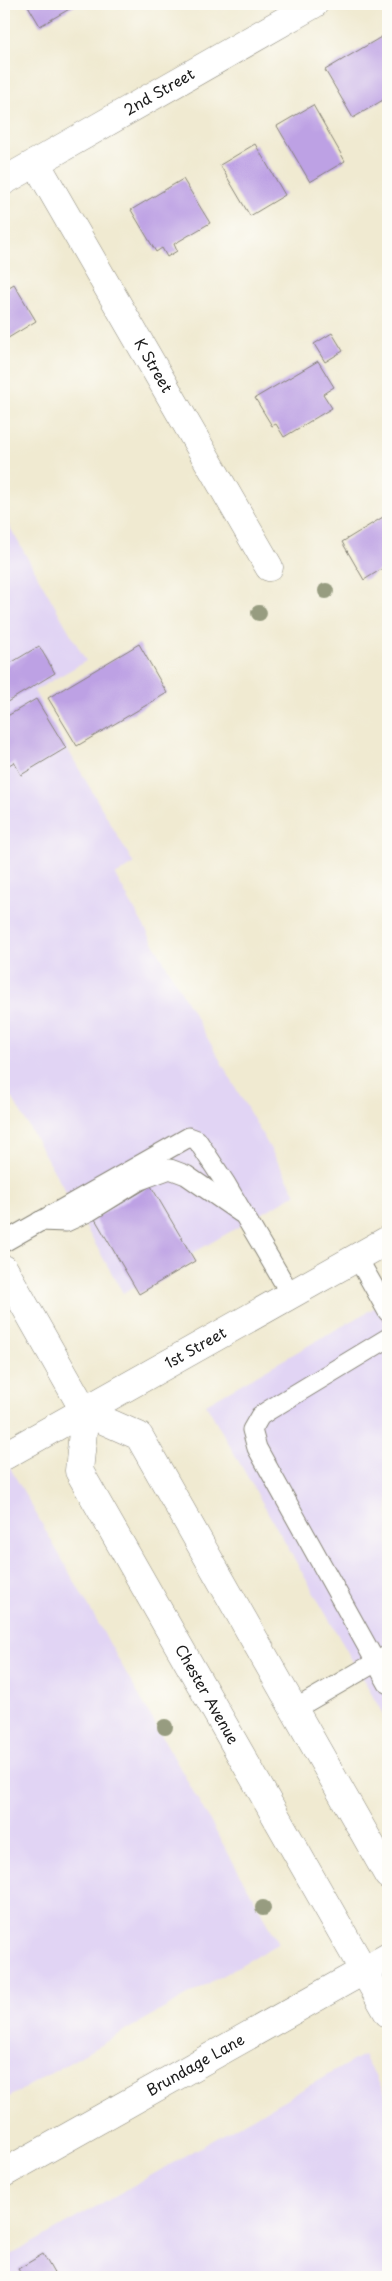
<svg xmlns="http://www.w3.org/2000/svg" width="392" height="2281" font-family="'Playpen Sans',sans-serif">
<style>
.built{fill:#e1d4f4}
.building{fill:#bda1e4}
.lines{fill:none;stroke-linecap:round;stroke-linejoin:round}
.lane-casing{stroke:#868376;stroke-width:21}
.street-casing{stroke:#868376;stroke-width:29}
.secondary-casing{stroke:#868376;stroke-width:29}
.lane{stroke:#fff;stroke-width:19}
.street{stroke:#fff;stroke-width:28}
.secondary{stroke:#fff;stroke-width:28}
.tree{fill:#979c80}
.labels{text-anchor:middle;stroke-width:4;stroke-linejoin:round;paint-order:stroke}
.street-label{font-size:15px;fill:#1c1c1c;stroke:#fdfcf7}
</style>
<rect width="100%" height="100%" fill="#fdfcf7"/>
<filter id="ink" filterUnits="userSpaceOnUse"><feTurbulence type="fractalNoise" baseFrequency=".02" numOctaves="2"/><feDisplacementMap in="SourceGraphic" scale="10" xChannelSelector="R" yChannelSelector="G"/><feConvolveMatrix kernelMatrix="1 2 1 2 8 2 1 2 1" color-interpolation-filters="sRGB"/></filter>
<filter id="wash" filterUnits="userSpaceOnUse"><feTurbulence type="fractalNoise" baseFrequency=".0096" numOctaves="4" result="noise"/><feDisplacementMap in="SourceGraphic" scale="20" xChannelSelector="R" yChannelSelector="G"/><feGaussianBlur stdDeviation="1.12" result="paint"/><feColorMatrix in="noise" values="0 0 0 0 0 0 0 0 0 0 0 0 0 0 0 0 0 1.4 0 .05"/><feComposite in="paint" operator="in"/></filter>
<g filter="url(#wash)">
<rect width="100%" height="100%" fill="#f0ead1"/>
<g class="built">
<polygon points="7,522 86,661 34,691 134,864 115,875 296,1194 123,1293 4,1083 4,524"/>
<polygon points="388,1300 388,1723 206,1404"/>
<polygon points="4,1457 279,1943 4,2100"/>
<polygon points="363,2055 388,2099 388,2277 4,2277 4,2259"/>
</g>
<g id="blocks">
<g class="building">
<polygon points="27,4 78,4 40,26"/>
<polygon points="388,33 388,97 353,118 325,70"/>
<polygon points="313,105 345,161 310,182 277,126"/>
<polygon points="255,144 285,195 250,216 220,165"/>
<polygon points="183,179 210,223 174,244 177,251 167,257 162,248 156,252 131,210"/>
<polygon points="14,284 36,321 5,340 4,285 6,289"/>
<polygon points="332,333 343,351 325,362 314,344"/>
<polygon points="318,361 334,387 323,394 332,408 284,437 276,424 272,426 255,398"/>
<polygon points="388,514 388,565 364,580 342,542"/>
<polygon points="139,644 167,693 77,746 48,698"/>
<polygon points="39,646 55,673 4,704 4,667"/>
<polygon points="36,699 66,748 21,775 14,762 4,768 4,718"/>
<polygon points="151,1186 195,1261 139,1294 95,1219"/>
<polygon points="43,2254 56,2277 23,2277 18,2269"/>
</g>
</g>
</g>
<g filter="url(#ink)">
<use href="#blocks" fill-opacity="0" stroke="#868376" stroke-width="1"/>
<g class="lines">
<g class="lane-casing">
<g id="lane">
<polyline points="40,1221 66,1222 90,1211 140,1180 170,1169 186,1175 241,1213"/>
<polyline points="4,1242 189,1137 197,1140 226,1184 291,1295"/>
<polyline points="357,1257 388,1312"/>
<polyline points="388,1338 269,1410 260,1416 252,1430 257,1448 388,1684"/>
<polyline points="295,1709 388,1655"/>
</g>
</g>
<g class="street-casing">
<g id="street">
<path id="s1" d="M36 163 269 567"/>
<path id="s2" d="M4 181 314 4"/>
<path id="s3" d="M4 1456 388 1240"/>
</g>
</g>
<g class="secondary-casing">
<g id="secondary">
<path id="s4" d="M4 1269 85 1412 79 1471 388 2013"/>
<polyline points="85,1412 139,1436 388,1875"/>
<path id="s5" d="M4 2173 388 1957"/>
</g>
</g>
<use href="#lane" class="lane"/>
<use href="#street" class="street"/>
<use href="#secondary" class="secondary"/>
</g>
<g class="tree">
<circle cx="326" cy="591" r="8"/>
<circle cx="259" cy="613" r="8"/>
<circle cx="165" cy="1727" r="8"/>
<circle cx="263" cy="1908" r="8"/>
</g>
</g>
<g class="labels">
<g class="street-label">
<text dy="5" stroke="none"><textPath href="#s2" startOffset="179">2nd Street</textPath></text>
<text dy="5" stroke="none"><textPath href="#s1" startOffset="234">K Street</textPath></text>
<text dy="5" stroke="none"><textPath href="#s3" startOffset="220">1st Street</textPath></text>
<text dy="5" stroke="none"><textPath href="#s4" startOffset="481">Chester Avenue</textPath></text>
<text dy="5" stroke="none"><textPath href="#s5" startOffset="220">Brundage Lane</textPath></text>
</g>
</g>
<rect width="392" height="2281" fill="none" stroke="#fdfcf7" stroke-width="20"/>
</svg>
